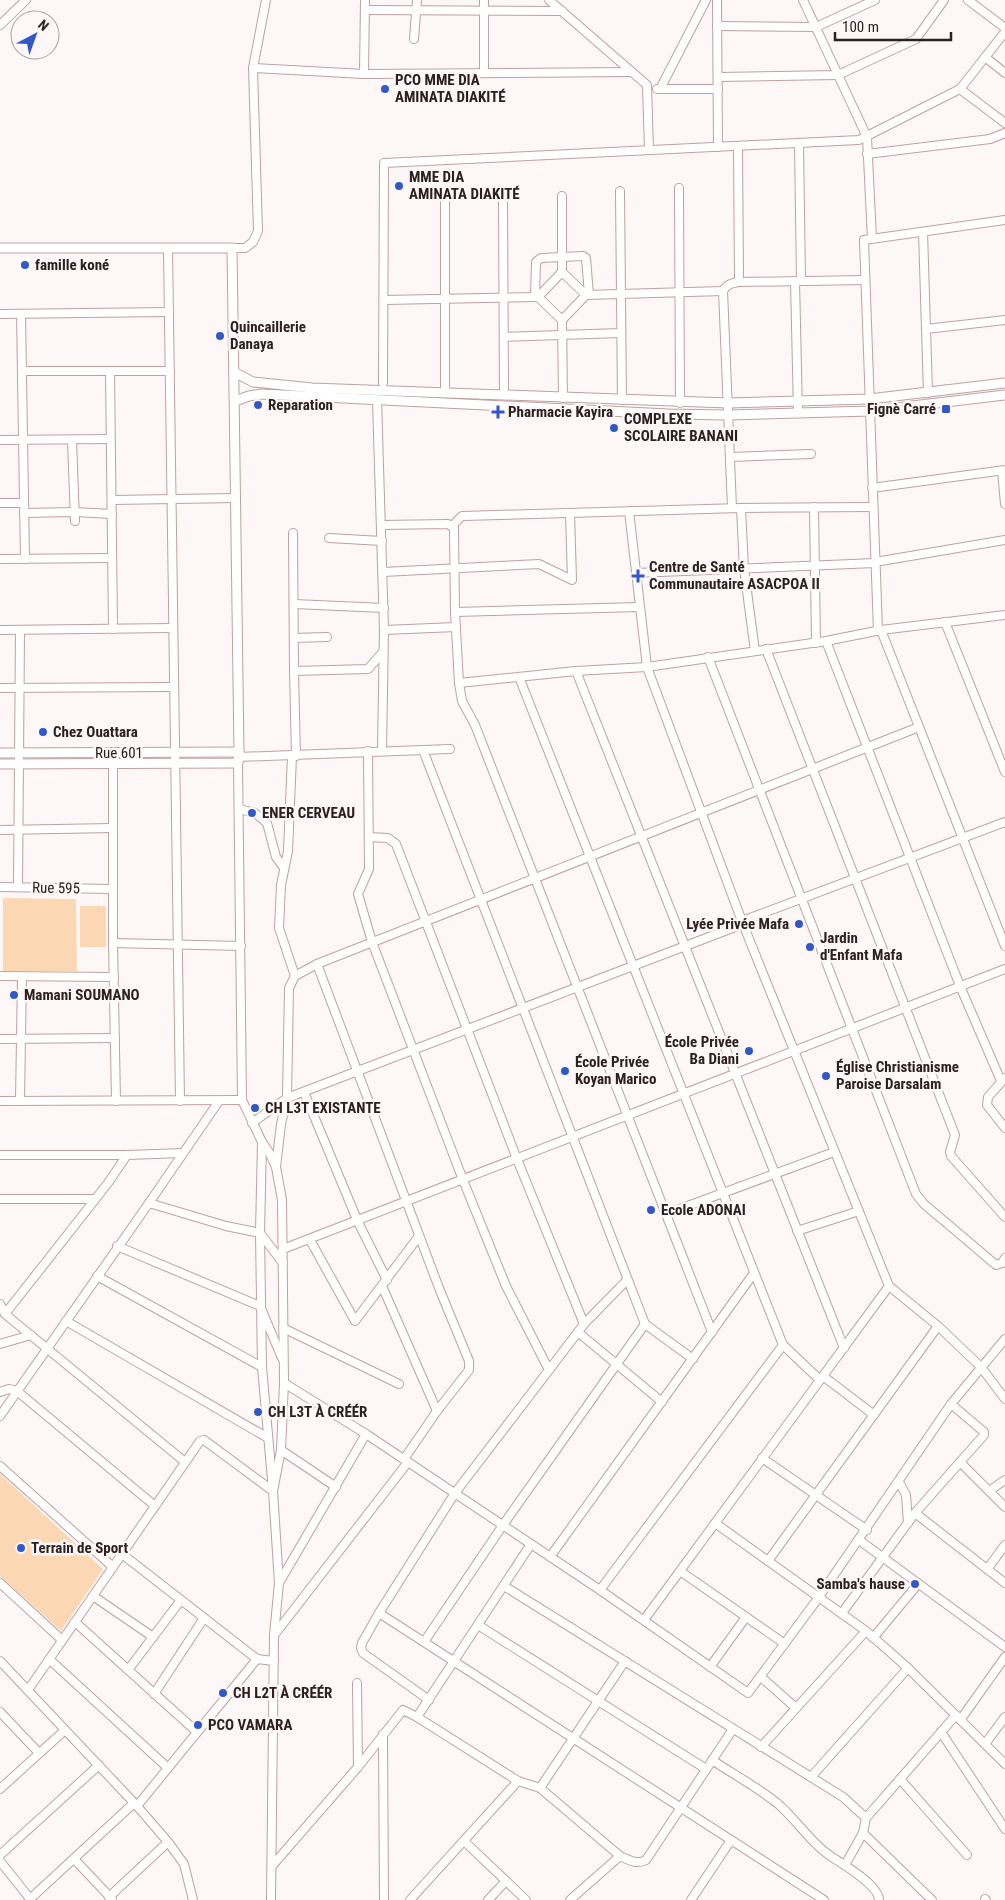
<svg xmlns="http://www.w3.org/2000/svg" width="1005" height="1900" font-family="'Roboto Condensed',sans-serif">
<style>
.green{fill:#fcd7b3}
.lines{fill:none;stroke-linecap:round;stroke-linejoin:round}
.minor-casing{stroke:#bfa09f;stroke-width:10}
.tertiary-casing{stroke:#bfa09f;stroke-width:11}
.minor{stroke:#fff;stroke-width:8}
.tertiary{stroke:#fff;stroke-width:9}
.poi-dot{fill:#3258c8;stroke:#fef7f7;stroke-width:2}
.labels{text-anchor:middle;stroke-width:5;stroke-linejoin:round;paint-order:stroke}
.poi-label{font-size:15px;font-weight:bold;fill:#2c2020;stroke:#fef7f7;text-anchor:start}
.street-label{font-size:15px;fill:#2c2020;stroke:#fef7f7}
</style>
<rect width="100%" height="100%" fill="#fef7f7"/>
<g class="green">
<polygon points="3,898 76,899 77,971 3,971"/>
<rect x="80" y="906" width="26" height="41"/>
<polygon points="0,1474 103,1569 61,1631 0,1576"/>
</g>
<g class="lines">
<g class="minor-casing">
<g id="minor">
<polyline points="484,0 484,73"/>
<polyline points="549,0 647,85 649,150"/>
<polyline points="717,0 718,147"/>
<polyline points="803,0 867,137 872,239"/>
<polyline points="968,0 1005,28"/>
<polyline points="365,10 562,11"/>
<polyline points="0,25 26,0"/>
<polyline points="717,26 816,27 875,0"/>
<polyline points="414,39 417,0"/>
<polyline points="985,57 1005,73"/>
<polyline points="253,68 364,74 632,72"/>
<polyline points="364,74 365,0"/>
<polyline points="718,77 838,75 916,39 944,0"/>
<polyline points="657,89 718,89"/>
<polyline points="660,89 706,0"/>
<polyline points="960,89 1005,123"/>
<polyline points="799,143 801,281"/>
<polyline points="738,146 739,282"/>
<polyline points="867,154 990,139 1005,133"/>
<polyline points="679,188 680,403"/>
<polyline points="620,191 622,400"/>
<polyline points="562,196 562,272"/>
<polyline points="503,197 504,395"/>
<polyline points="923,232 928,393"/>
<polyline points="168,248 180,1101"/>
<polyline points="232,248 245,248 253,242 258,231 253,68 266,0"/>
<polyline points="795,281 798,413"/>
<polyline points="586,295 562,272 538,297 562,320 586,295 723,291"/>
<polyline points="535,297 536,262 541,258 583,256 586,258 589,295"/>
<polyline points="384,300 538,297"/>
<polyline points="0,314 169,312"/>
<polyline points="21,314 25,559"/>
<polyline points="562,320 563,398"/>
<polyline points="926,329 1005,320"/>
<polyline points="504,337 621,333"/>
<polyline points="22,371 170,371"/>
<polyline points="110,371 113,629"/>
<polyline points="383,383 384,163 859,140 960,89 1005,32"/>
<polyline points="445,393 445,198"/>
<polyline points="377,400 384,630 382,751"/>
<polyline points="0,440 110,439"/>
<polyline points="72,440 75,521"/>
<polyline points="730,457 811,454"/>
<polyline points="1002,471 1005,504"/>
<polyline points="872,488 1005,470"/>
<polyline points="112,500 236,498"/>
<polyline points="0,503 24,503"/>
<polyline points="814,507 816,643"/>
<path d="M732 508 723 291C727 284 732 283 739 282L865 280"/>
<polyline points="741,508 744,569 755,651"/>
<polyline points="629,511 647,667 743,924 889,1286 938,1326 981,1367 1005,1399"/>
<polyline points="24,513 75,512 112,514"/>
<polyline points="381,525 448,524 454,528 455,612 459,683"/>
<polyline points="452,526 462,516 741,508 873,507"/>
<polyline points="293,533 294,671"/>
<polyline points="329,538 382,541"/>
<polyline points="0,559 112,558"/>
<polyline points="875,562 1005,540"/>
<polyline points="383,572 539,564 572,580 570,513"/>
<polyline points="636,573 875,563"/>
<polyline points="294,604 384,608"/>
<polyline points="455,612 639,607"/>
<polyline points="945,622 1005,772"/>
<polyline points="0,630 173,628"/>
<polyline points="384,630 456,627"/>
<polyline points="881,630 1005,946"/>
<polyline points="878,631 864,240 1005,220"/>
<polyline points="294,638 327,637"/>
<polyline points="826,641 960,986 1001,1081"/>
<polyline points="766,649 955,1135 950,1152 951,1156 1005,1217"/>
<polyline points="708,657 916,1194 924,1204 996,1265 1002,1263 1005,1258"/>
<polyline points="576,671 844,1348"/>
<polyline points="519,677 783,1345 820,1380"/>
<polyline points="0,688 174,687"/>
<polyline points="423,750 645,1324 693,1359"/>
<polyline points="368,751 369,869 358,894 372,942 463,1180 506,1286 549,1370 455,1493 379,1613 362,1643 361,1648 363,1653 429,1700"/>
<polyline points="113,753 113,943 116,1101"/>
<polyline points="292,756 288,851 281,885 279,928 295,976"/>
<polyline points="296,756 294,671 368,669 383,652"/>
<polyline points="239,757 450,749"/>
<polyline points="238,763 242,1100 262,1142 260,1233 262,1367 273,1491 279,1583 274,1635 271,1900"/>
<polyline points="239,809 255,813 267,823 276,857 284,868"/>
<polyline points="0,830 113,828"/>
<polyline points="369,837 388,838 396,844 517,1159 584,1324"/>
<polyline points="0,887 113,889"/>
<polyline points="18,887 20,630"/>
<polyline points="742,921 1005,822"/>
<polyline points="113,943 241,946"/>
<polyline points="317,964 439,1288 469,1361 469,1370 437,1411 404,1459"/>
<polyline points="0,976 114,977"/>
<polyline points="0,1039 115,1038"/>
<polyline points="1005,1078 988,1097 987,1105 1005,1128"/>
<polyline points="304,1092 358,1222 387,1280"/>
<polyline points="0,1101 242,1100"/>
<polyline points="20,1101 22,976"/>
<polyline points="252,1123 287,1098 743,924"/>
<polyline points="0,1155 127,1155 183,1153"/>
<polyline points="276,1167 281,1124 287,1098 289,988 295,976 317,964 919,727"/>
<polyline points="0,1199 95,1199"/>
<polyline points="149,1203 226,1226 260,1233 283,1263"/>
<polyline points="666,1214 834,1152"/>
<polyline points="797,1231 859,1211"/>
<polyline points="310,1240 355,1321 419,1236"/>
<polyline points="117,1246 260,1306 282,1358"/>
<polyline points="283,1249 1005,969"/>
<polyline points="97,1276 262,1367"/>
<polyline points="382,1286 437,1411"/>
<polyline points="0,1304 5,1314 185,1462"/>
<polyline points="5,1314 108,1183 127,1155"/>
<polyline points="66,1321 268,1438"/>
<polyline points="283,1328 399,1384"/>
<polyline points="712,1332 475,725 462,701 459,683 576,671 647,667 826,641 881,630 1005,615"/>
<polyline points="579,1333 662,1402"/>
<polyline points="0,1344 31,1335"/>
<polyline points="549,1370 584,1324 627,1280"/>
<polyline points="823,1376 874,1415"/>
<polyline points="284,1383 366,1434 600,1590 748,1693 819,1597 951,1404 1005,1339"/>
<polyline points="0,1392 9,1389 17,1391 155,1506"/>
<polyline points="0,1416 149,1203 219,1101"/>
<polyline points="281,1450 336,1487"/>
<polyline points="762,1458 867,1530"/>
<polyline points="960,1462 1005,1507"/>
<polyline points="0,1466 113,1567"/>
<polyline points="899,1482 906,1495 908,1523"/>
<polyline points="989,1491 1005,1480"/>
<polyline points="915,1513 1005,1583"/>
<polyline points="715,1523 866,1631 908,1668 1005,1764"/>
<polyline points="859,1540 1005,1647"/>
<polyline points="122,1554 257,1659 274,1661"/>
<polyline points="550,1557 754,1273"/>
<polyline points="768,1561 938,1326"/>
<polyline points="988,1568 1005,1545"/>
<polyline points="680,1571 785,1644"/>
<polyline points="0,1583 62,1640"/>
<polyline points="279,1583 366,1434"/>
<polyline points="504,1586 843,1797 866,1818 863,1833 845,1865"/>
<polyline points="600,1590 783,1345"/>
<polyline points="93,1596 153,1637"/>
<polyline points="379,1613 824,1900"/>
<polyline points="842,1613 915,1513 984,1435 984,1432 951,1404"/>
<polyline points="644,1620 889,1286"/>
<polyline points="75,1622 197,1732"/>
<polyline points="478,1625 706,1769"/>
<polyline points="275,1634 408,1462"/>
<polyline points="873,1638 918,1584"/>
<polyline points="424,1642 503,1525 645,1324"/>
<polyline points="49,1659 168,1768"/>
<polyline points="0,1661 137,1806 168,1842 184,1864 193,1900"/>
<polyline points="710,1667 746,1617"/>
<polyline points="128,1670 181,1600"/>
<polyline points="761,1677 796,1708"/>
<polyline points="357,1683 358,1767"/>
<polyline points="28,1690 200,1441 204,1440 273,1491 281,1450 284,1383 282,1200 276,1167 269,1152 262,1142"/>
<polyline points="154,1694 204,1618"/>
<polyline points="0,1712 39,1753"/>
<polyline points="417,1717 531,1544"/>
<polyline points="961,1719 1005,1657"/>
<polyline points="941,1732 1005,1829"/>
<polyline points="383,1734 384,1900"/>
<polyline points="985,1744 1005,1717"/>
<polyline points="761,1747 866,1631"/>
<path d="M712 1760C733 1774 757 1787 777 1803 797 1820 812 1845 835 1859 846 1866 879 1886 879 1900"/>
<polyline points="811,1777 908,1668"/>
<polyline points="900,1779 967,1855"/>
<polyline points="540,1788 625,1661"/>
<polyline points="0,1789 65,1730"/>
<polyline points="137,1806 257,1659"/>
<polyline points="866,1818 956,1715"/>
<polyline points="863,1833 932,1900"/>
<polyline points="464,1841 526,1900"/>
<polyline points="0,1855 99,1765"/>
<polyline points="74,1859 112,1899"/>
<polyline points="0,1861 31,1900"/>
<path d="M272 1866 358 1767 403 1710 417 1717 518 1781 540 1788 620 1856C629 1860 637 1865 646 1860L733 1729"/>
<polyline points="109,1897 168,1842"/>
<polyline points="30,1899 134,1803"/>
<polyline points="985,1899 986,1900"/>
<polyline points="410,1900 518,1781"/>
<polyline points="488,1900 506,1881"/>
<polyline points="570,1900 620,1856"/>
<polyline points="691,1900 731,1840"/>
</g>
</g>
<g class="tertiary-casing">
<g id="tertiary">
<polyline points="0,248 232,248 239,752 238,763 0,764"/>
<polyline points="234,372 253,382 312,388 728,403 869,399 1005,383"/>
<polyline points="235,401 249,396 262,394 668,414 728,415 870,411 1005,395"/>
<polyline points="0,753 239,752"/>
</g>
</g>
<use href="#minor" class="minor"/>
<use href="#tertiary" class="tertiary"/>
</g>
<g class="poi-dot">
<circle cx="385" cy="89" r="5"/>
<circle cx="399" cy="186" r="5"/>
<circle cx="25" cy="265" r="5"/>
<circle cx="220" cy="336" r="5"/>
<circle cx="258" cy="405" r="5"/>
<rect x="941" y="404" width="10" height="10" rx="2.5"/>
<path d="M495.5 404.5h5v5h5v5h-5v5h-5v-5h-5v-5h5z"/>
<circle cx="614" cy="428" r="5"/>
<path d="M635.5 568.5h5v5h5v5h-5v5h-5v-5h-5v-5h5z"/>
<circle cx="43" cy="732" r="5"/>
<circle cx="252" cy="813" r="5"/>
<circle cx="799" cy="924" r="5"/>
<circle cx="810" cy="947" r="5"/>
<circle cx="14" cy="995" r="5"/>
<circle cx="749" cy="1051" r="5"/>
<circle cx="565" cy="1071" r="5"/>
<circle cx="826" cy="1076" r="5"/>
<circle cx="255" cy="1108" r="5"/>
<circle cx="651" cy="1210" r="5"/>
<circle cx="258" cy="1412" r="5"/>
<circle cx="21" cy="1548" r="5"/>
<circle cx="915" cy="1584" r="5"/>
<circle cx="223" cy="1693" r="5"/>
<circle cx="198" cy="1725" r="5"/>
</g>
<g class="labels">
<g class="poi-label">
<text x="395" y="85">PCO MME DIA<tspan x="395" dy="17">AMINATA DIAKITÉ</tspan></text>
<text x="409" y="182">MME DIA<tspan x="409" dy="17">AMINATA DIAKITÉ</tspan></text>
<text x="35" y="270">famille koné</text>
<text x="230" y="332">Quincaillerie<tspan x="230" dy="17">Danaya</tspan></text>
<text x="268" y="410">Reparation</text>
<text x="936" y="414" text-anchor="end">Fignè Carré</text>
<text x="508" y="417">Pharmacie Kayira</text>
<text x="624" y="424">COMPLEXE<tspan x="624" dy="17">SCOLAIRE BANANI</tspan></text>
<text x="649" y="572">Centre de Santé<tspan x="649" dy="17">Communautaire ASACPOA II</tspan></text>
<text x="53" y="737">Chez Ouattara</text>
<text x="262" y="818">ENER CERVEAU</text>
<text x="789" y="929" text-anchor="end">Lyée Privée Mafa</text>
<text x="820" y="943">Jardin<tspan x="820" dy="17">d'Enfant Mafa</tspan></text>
<text x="24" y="1000">Mamani SOUMANO</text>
<text x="739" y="1047" text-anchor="end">École Privée<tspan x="739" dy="17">Ba Diani</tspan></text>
<text x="575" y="1067">École Privée<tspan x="575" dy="17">Koyan Marico</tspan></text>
<text x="836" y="1072">Église Christianisme<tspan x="836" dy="17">Paroise Darsalam</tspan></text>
<text x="265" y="1113">CH L3T EXISTANTE</text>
<text x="661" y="1215">Ecole ADONAI</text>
<text x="268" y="1417">CH L3T À CRÉÉR</text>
<text x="31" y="1553">Terrain de Sport</text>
<text x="905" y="1589" text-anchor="end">Samba's hause</text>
<text x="233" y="1698">CH L2T À CRÉÉR</text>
<text x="208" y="1730">PCO VAMARA</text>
</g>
<g class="street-label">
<text x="119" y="758">Rue 601</text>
<text transform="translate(56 888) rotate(1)" y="5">Rue 595</text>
</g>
</g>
<g transform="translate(35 35) rotate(41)"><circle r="24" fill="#fef7f7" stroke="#aaa1a1"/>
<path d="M0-4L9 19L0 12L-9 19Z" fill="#3258c8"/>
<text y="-8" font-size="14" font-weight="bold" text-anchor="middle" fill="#2c2020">N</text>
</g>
<path d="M835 32v8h116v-8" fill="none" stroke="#2c2020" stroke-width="2.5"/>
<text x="842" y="32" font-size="15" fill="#2c2020" stroke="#fef7f7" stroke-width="4" paint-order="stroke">100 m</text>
</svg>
